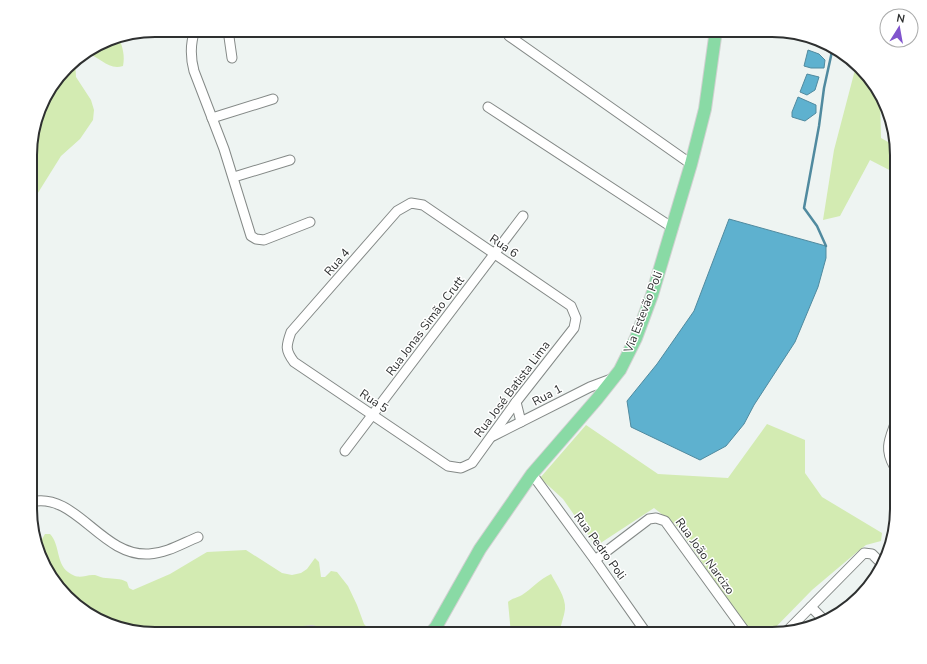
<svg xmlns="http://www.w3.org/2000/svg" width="927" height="664" font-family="'Nunito Sans',sans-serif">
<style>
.green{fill:#d3ebb2}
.water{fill:#5eb1cf;stroke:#508a9f}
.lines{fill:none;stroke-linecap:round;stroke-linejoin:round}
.stream{stroke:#508a9f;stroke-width:2.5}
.minor-casing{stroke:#848987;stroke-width:11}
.major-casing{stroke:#d1d1d1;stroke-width:14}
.minor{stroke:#fff;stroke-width:9}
.major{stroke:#89daa5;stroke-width:12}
.labels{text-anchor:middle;stroke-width:3;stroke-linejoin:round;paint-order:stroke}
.street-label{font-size:12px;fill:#2e3030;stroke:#fff}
.rim{fill:none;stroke:#2e3030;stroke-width:2}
</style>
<rect width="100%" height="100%" fill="#eef4f2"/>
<g class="green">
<path d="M114 37 119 39C123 47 125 57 123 66 109 71 100 57 87 53Z"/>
<polygon points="75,60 76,77 91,100 94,110 93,120 80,139 61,156 31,204 31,138 47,93"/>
<polygon points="856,66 880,94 881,138 897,147 897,174 870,160 840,216 823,220 834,150"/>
<polygon points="767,424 805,440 805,473 822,497 882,533 881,541 866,545 857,552 812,590 769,634 751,634 678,527 654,508 596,546 563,499 540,478 586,425 658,474 728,478"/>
<path d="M45 534H50C60 544 56 563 68 572 80 581 84 574 95 575 99 576 102 578 106 578 114 579 120 578 127 582L129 588 133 590 170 574 207 552 246 550 282 573 292 575 301 573 307 569 315 558 319 562 321 577H325L331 571 337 572 348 586 357 605 364 624 373 634H147L107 625 79 608 47 571 38 546Z"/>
<path d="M551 574C556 584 566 597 565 609 564 618 560 625 560 634H511L508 602C512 598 517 598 522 595 532 589 538 580 551 574Z"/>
</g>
<g class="water">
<polygon points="808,50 819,54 825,60 824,68 811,68 804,66"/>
<polygon points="807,74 819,77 815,90 807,95 800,92"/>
<polygon points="798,97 816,105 816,113 805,121 792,117 792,112"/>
<polygon points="729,219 826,246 826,258 818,287 795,342 754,405 744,424 726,446 700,460 631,427 627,401 657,364 694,311"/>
</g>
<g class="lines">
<polyline class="stream" points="826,246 817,226 804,208 819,126 824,88 833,47"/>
<g class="minor-casing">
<g id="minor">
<path d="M195 30C190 44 190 56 194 71L224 149 251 236 256 239 264 240 310 222"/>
<polyline points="228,30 232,58"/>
<polyline points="509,36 691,164"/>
<polyline points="488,107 673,228"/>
<polyline points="212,118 273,99"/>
<polyline points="234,177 290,160"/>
<path d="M411 203 423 205 571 306 576 318 574 328 516 402 472 463 461 468 448 466 294 362C285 350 286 346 291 332L397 211Z"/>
<polyline points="516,402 521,422"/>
<path d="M897 418C891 437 883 447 894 466L897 467"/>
<polyline points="493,436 590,387 614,378"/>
<polyline points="345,451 523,216"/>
<polyline points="532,474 595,560 647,634"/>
<path d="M31 502C76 491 101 557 149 554 167 553 183 543 198 537"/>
<polyline points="595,560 649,519 656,518 665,521 747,634"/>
<polyline points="811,607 826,622"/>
<polyline points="788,630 864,553 872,554 883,565"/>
</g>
</g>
<g class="major-casing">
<g id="major">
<polyline points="296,634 312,632 317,634"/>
<polyline points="430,634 436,627 480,549 532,474 597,399 620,370 636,338 652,295 691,164 705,109 716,30"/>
</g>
</g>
<use href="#minor" class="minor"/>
<use href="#major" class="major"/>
</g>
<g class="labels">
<g class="street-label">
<text transform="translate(504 246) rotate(34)" y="4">Rua 6</text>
<text transform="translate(337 262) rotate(-49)" y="4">Rua 4</text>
<text transform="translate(643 312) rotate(-69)" y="4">Via Estevão Poli</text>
<text transform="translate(425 326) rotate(-53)" y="4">Rua Jonas Simão Crutt</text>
<text transform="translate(512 389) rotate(-53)" y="4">Rua José Batista Lima</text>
<text transform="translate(547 395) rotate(-28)" y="4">Rua 1</text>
<text transform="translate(374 401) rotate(34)" y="4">Rua 5</text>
<text transform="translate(600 546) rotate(54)" y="4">Rua Pedro Poli</text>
<text transform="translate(705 556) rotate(54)" y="4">Rua João Narcizo</text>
</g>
</g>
<path d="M0 0H927V664H0ZM155 37H772A118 118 0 0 1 890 155V509A118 118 0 0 1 772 627H155A118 118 0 0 1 37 509V155A118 118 0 0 1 155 37Z" fill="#fff" fill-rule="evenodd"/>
<path class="rim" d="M155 37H772A118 118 0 0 1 890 155V509A118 118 0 0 1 772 627H155A118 118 0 0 1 37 509V155A118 118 0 0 1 155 37Z"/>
<g transform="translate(899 28) rotate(11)"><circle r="19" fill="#ffffff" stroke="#abacac"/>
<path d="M0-3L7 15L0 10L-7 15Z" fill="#8054cd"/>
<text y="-6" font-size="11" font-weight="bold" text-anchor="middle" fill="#2e3030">N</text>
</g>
</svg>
